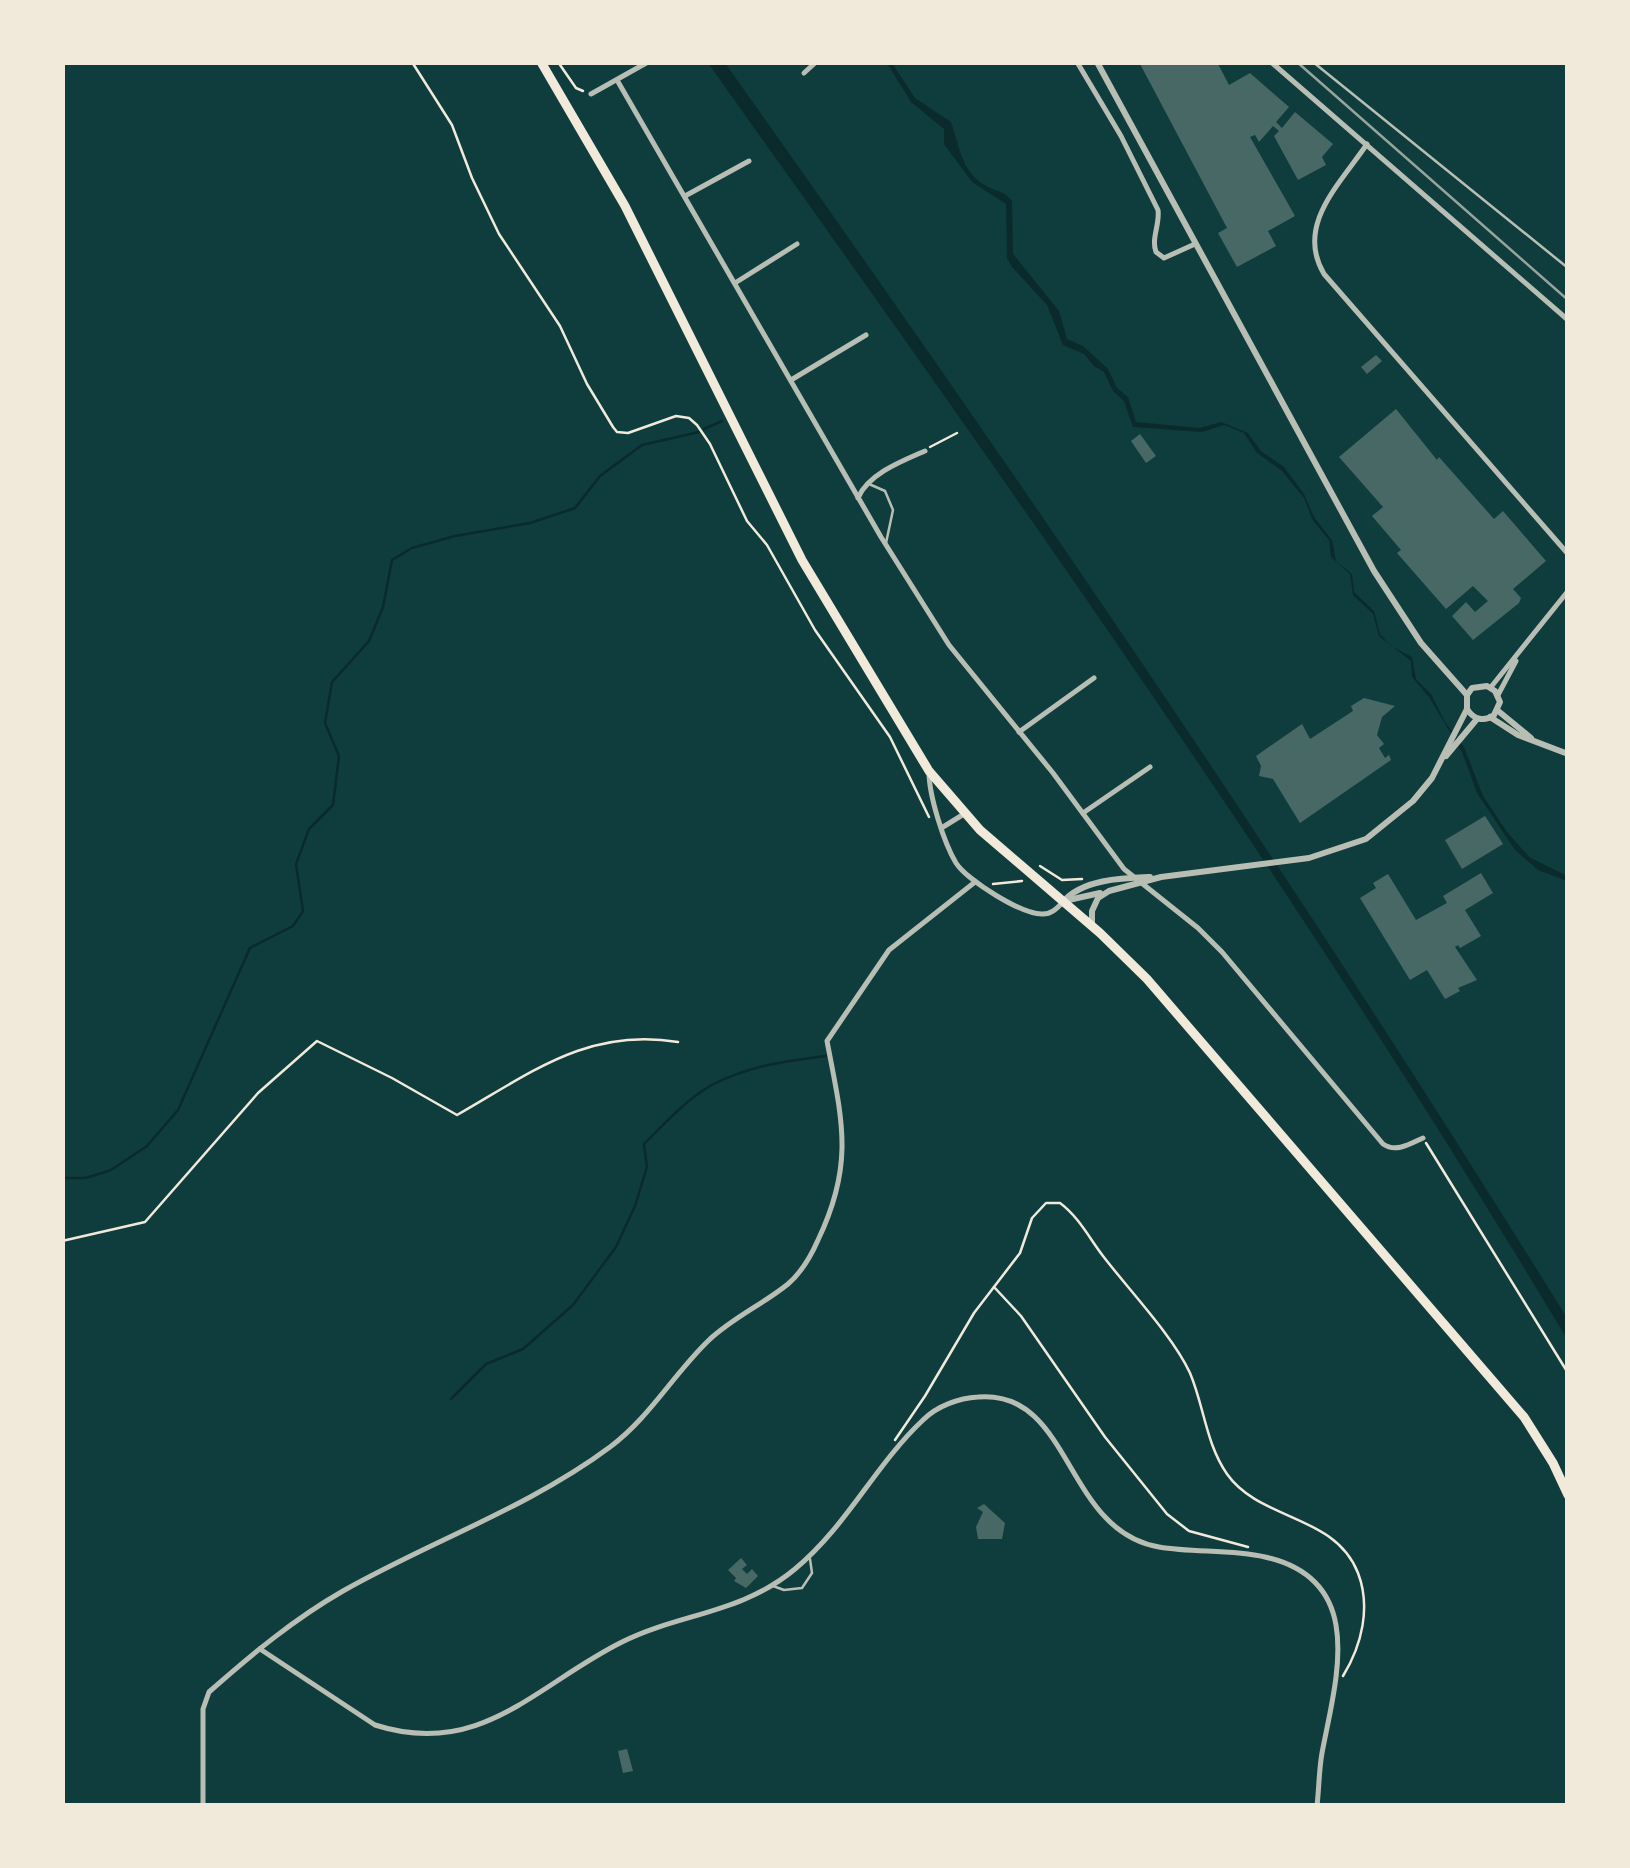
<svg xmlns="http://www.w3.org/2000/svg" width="1630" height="1868" font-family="Commissioner,sans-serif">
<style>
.water{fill:#0a2a2b}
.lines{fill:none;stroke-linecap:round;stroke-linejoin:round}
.stream{stroke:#0a2a2b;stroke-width:2.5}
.building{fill:#486865}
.path{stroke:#f1e9da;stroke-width:2.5}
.service{stroke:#b8beb3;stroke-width:2.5}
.minor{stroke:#b8beb3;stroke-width:5}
.tertiary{stroke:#b8beb3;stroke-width:6}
.primary{stroke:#f1e9da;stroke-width:9}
.rail{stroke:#97a49c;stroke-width:2.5}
</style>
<rect width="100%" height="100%" fill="#0f3d3e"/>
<g class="water">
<path d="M708 63H725C1017 474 1302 890 1567 1318V1339C1304 899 1005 480 708 63Z"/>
<path d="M887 63H892L915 98 951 122C959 144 961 172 985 185 996 192 1003 190 1012 201L1013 254 1059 311 1067 339 1083 346 1108 369 1117 388 1128 397 1136 422 1200 428 1221 422 1248 433 1261 451 1284 467 1304 494 1314 517 1332 540 1336 561 1352 574 1354 592 1374 611 1380 634 1391 646 1412 657 1416 679 1431 694 1445 722 1464 747 1483 796 1507 832 1529 857 1567 876V881L1538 870 1515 850 1477 793 1462 752 1429 697 1412 677 1411 661 1379 636 1373 614 1353 595 1350 574 1331 557 1329 540 1312 519 1304 498 1282 471 1257 453 1244 433 1224 425 1202 432 1133 427 1124 401 1113 391 1104 372 1094 366 1084 354 1063 345 1047 305 1012 267 1007 258 1006 204 972 182 944 144V129L911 102Z"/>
</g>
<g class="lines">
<g class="stream">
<polyline points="704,429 722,421"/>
<polyline points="62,1178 86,1178 111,1170 147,1146 178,1110 250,948 293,926 303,911 296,864 309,829 333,805 339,756 325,723 332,682 369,641 383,607 392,560 412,548 455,536 530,523 575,508 600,476 642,445 699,432"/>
<path d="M451 1399 486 1364 523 1349 573 1305 616 1247 635 1206 647 1167 644 1144C664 1124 686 1100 710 1086 746 1066 786 1061 826 1056"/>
<polyline points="62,1606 63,1605"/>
</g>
</g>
<g class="building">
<polygon points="1139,62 1217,62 1229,85 1250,73 1289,107 1276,122 1282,128 1295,112 1333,144 1322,157 1326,165 1298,180 1274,136 1279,131 1273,126 1259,142 1255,135 1250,137 1295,216 1268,231 1276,246 1237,267 1218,233 1227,228"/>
<polygon points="1376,355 1382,361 1367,374 1361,367"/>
<polygon points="1396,409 1437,460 1439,457 1494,519 1503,511 1546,561 1513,589 1521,598 1519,603 1473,640 1452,616 1466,602 1475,612 1488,601 1473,586 1446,609 1397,553 1401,550 1372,516 1383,507 1339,457"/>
<polygon points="1140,434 1156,456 1146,463 1131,441"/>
<polygon points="1364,698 1395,706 1382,717 1377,735 1384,744 1379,748 1385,758 1389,755 1391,760 1300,823 1273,779 1259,776 1261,766 1256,756 1302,724 1310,739 1353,711 1351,706"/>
<polygon points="1485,816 1503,844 1462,869 1445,840"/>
<polygon points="1481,873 1493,893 1465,910 1481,936 1460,948 1458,945 1455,947 1477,980 1458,988 1460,991 1445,999 1427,970 1410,980 1360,898 1376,888 1373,883 1388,874 1416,920 1447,903 1443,896"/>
<polygon points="984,1504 1005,1523 1002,1539 978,1539 976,1527 983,1512 977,1508"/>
<polygon points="741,1558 747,1565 742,1569 747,1574 752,1569 758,1576 746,1588 734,1581 736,1578 728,1570"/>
<polygon points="627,1749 633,1771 623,1773 618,1751"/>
</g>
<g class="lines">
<g class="path">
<polyline points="412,62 452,125 472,178 499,234 560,326 587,384 613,427 617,432 628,433 676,416 689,418 697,425 710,444 747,521 767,545 815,630 890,737 929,817"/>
<polyline points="558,62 576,88 583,91"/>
<polyline points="930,447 957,433"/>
<polyline points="1040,866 1062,880 1082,879"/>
<polyline points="993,884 1022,881"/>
<polyline points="1426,1143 1568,1373"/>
<path d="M62 1241 145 1222 258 1093 317 1041 392 1078 457 1115C531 1073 588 1027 678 1042"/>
<polyline points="994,1287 1021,1316 1105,1437 1167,1514 1189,1531 1248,1547"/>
<path d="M895 1440 925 1396 974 1313 1020 1253 1032 1218 1046 1203H1060C1078 1216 1090 1239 1103 1256 1129 1290 1173 1336 1190 1373 1204 1406 1206 1444 1227 1474 1260 1521 1335 1514 1358 1573 1371 1607 1362 1645 1343 1676"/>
</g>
<g class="service">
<polyline points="1313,62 1568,268"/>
<polyline points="869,484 885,491 893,510 886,543"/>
<polyline points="773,1586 784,1590 802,1588 812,1573 810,1559"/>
</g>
<g class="minor">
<path d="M1077 62 1121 136 1158 210C1160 225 1151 238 1156 252L1164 258 1195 244"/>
<polyline points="1271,62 1568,320"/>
<polyline points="804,73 816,62"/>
<path d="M617 80 881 537 949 645 1053 773 1124 869 1198 928 1222 952 1383 1144C1396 1153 1410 1144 1423 1138"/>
<polyline points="591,94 648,62"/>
<path d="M1367 144C1340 184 1295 225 1324 274L1568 554"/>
<polyline points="685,196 749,161"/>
<polyline points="735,283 797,244"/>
<polyline points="791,380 866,335"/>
<path d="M858 498C868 474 902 461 925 451"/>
<polyline points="1491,687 1568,591"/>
<polyline points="1498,695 1516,661"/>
<polyline points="1019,732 1094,678"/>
<path d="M929 772C929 796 944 843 956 863 967 880 1022 915 1043 914 1052 914 1057 908 1063 902"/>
<polyline points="1083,813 1150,767"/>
<polyline points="943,827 964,814"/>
<path d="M260 1649 375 1725C481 1759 537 1684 622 1642 680 1613 741 1614 795 1569 847 1526 875 1465 923 1420 937 1406 959 1398 978 1397 1072 1389 1064 1531 1159 1547 1194 1553 1230 1549 1265 1557 1368 1580 1336 1679 1322 1753 1319 1770 1319 1788 1317 1806"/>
<path d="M203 1806V1709L209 1692C251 1655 294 1619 343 1591 431 1541 528 1508 610 1447 649 1418 673 1375 708 1341 732 1318 762 1305 788 1284 802 1272 811 1256 818 1240 855 1163 842 1120 827 1041L889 950 975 882"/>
</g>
<g class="tertiary">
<polyline points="1097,62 1374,571 1421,643 1467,695"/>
<path d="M1467 709C1474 720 1484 722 1494 715L1500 702 1495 691 1487 686 1472 688 1467 695"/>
<polyline points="1497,710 1531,738"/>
<polyline points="1490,717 1518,735 1568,754"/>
<polyline points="1446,756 1477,719"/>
<polyline points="1064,901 1100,893"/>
<path d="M1063 902C1082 879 1123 878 1150 877"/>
<polyline points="1092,926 1092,911 1098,898 1109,891 1161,877 1309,858 1366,839 1413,801 1432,778 1467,709 1467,695"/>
</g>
<polyline class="primary" points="541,62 625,206 802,560 929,771 980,830 1100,933 1147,979 1524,1417 1553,1463 1568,1495"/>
<polyline class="rail" points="1297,62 1568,300"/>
</g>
<rect width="1630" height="1868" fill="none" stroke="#f1e9da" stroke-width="130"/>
</svg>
